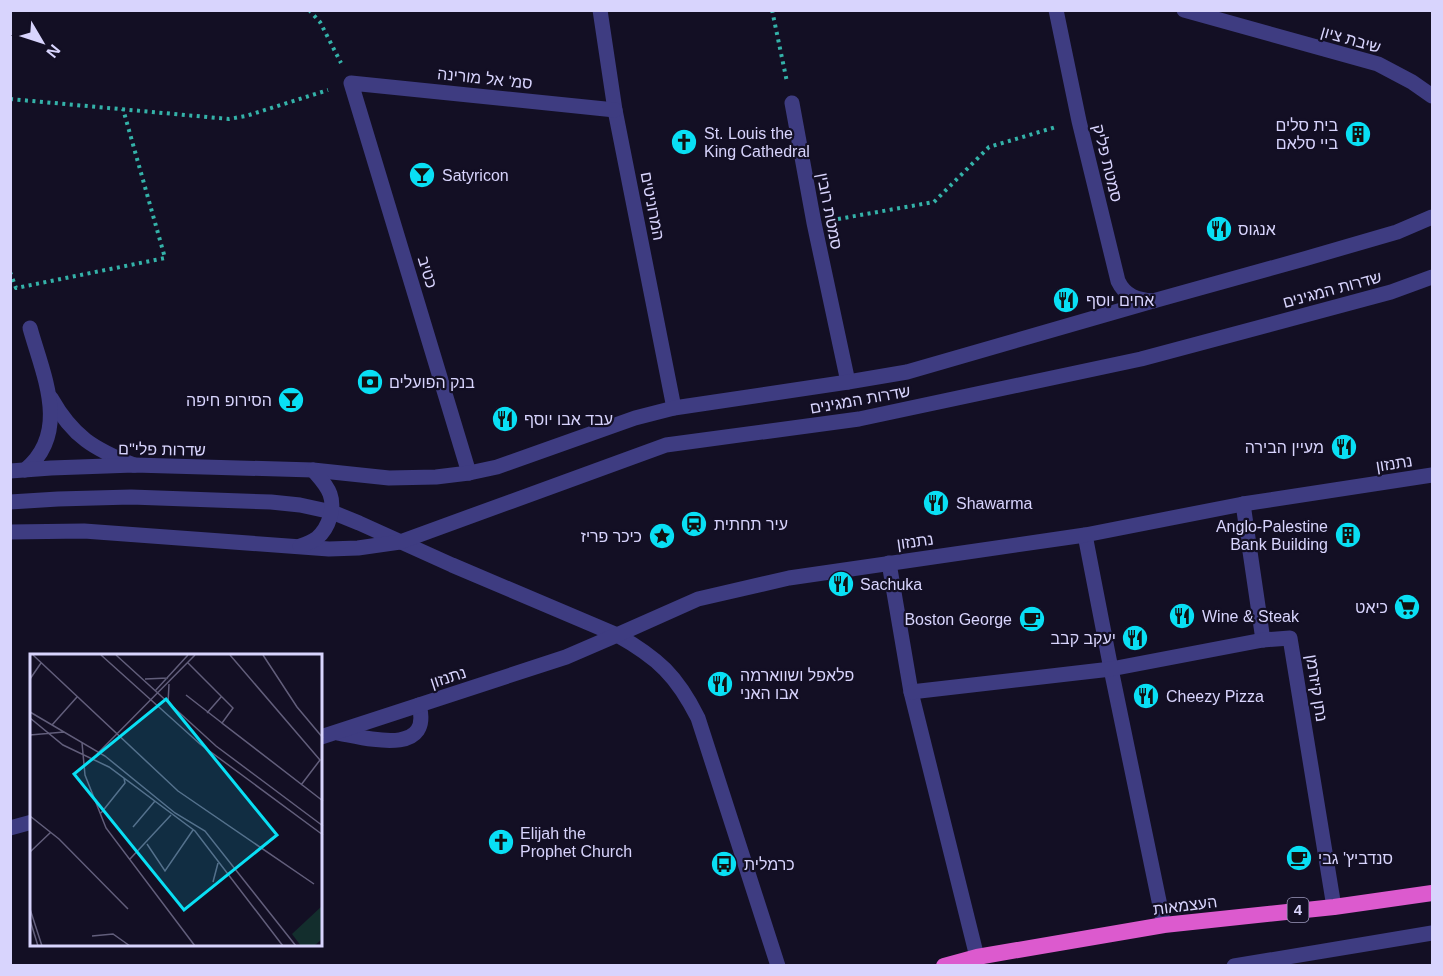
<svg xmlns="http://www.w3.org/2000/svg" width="1443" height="976" font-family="Helvetica,'Noto Sans Hebrew',sans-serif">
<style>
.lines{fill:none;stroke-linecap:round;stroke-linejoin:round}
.path{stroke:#34b2a9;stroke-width:4;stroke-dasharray:3 4.5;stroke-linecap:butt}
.service{stroke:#3e3c81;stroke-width:15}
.pedestrian{stroke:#3e3c81;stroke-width:15}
.minor{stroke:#3e3c81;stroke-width:15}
.tertiary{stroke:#3e3c81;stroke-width:15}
.trunk{stroke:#dc5ace;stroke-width:16}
.labels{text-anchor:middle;stroke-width:4.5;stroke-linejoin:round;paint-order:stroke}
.shield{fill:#130f24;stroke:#9d99bc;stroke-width:1.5}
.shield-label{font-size:15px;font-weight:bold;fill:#d8d4fd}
.street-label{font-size:16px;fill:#d8d4fd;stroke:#130f24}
.poi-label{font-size:16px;fill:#d8d4fd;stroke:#130f24;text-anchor:start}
.inset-road{fill:none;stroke:#625e7b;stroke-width:1.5}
.view{fill:#09dff4;fill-opacity:0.15;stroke:#09dff4;stroke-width:3}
.inset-edge{fill:none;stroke:#d8d4fd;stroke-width:3}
</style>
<rect width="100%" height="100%" fill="#130f24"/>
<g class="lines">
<g class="path">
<polyline points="309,10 320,22 341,63"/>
<polyline points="772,10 787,82"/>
<polyline points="10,99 229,119 246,116 328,90"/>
<polyline points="838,219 934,202 989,147 1056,127"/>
<polyline points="10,272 16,288 165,258 123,109"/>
</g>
<g class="service">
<path d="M10 502 58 499 131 497 271 502 300 505 332 512 359 523 452 565 617 635C658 658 677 676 698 718L778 966"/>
<polyline points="1234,966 1432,933"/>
</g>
<g class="pedestrian">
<polyline points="1243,504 1263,640"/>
<polyline points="1085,535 1111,669 1164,925"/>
<polyline points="889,563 911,692 977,957"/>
<polyline points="911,692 1111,669 1263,640 1290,638 1334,907"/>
</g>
<g class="minor">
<polyline points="600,10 615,110 674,408"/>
<path d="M1056 10 1079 121 1118 281C1125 296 1137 300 1153 301"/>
<polyline points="792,103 814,223 848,382"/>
<path d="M51 398C73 437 94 449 134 465"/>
<path d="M25 470C71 432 43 375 30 328"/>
<polyline points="469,473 351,83 615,110"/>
<path d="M338 733C366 738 433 757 419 705"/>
<polyline points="321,737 566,657 617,635 698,599 789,578 1085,535 1243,504 1432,475"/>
<polyline points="10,828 32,822"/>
</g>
<g class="tertiary">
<polyline points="1184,10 1378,64 1412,82 1432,96"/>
<polyline points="10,471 51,468 134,465 313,470 389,478 436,477 469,473 497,467 635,418 674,408 848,382 907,372 1153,301 1304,259 1397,232 1432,217"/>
<polyline points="10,532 84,531 329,549 358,548 400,542 666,445 859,419 1141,359 1391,292 1432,277"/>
<path d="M300 546C306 544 312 542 317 538 329 528 335 508 330 494 327 485 319 477 313 470"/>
</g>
<polyline class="trunk" points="944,966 977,957 1164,925 1334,907 1432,893"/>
</g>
<defs>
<g id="building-disc" transform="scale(1.35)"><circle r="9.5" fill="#09dff4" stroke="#130f24"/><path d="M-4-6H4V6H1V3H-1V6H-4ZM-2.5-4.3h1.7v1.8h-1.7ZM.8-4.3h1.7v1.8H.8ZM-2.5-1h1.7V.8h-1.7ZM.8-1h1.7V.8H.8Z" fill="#111"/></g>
<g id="church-disc" transform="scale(1.35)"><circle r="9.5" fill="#09dff4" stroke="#130f24"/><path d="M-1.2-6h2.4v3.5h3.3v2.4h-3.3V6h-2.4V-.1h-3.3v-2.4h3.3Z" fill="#111"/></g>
<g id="bar-disc" transform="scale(1.35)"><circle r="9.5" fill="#09dff4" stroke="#130f24"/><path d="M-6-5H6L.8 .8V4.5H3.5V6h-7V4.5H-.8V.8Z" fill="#111"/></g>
<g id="restaurant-disc" transform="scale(1.35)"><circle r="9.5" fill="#09dff4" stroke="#130f24"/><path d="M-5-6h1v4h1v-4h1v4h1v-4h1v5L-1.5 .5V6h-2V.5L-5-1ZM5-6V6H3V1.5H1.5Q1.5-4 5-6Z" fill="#111"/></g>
<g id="bank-disc" transform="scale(1.35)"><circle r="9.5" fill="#09dff4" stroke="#130f24"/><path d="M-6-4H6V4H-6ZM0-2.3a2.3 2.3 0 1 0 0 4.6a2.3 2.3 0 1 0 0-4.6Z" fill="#111"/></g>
<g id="station-disc" transform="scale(1.35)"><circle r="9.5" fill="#09dff4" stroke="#130f24"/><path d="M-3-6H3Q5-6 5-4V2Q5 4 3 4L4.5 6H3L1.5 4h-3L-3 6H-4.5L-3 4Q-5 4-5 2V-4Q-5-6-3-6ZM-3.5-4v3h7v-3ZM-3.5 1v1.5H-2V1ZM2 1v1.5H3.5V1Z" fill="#111"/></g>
<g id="sight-disc" transform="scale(1.35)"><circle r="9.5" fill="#09dff4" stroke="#130f24"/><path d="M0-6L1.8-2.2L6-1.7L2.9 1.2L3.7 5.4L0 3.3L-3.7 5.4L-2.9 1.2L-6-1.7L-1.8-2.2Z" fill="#111"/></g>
<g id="supermarket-disc" transform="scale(1.35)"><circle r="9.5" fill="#09dff4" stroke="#130f24"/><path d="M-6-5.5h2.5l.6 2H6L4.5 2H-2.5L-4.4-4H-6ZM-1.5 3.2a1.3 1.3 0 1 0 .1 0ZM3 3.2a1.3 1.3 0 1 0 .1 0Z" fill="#111"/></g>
<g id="cafe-disc" transform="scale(1.35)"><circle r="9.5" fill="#09dff4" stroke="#130f24"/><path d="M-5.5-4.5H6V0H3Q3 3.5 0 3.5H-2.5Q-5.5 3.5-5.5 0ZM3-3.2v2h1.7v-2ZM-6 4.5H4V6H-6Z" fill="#111"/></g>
<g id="bus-disc" transform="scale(1.35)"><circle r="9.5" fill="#09dff4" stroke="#130f24"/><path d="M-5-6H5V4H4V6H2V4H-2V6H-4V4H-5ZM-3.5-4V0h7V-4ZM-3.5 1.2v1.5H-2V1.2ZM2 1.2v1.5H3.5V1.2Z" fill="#111"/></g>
</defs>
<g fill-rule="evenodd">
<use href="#building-disc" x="1358" y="134"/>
<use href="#church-disc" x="684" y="142"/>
<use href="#bar-disc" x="422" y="175"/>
<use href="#restaurant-disc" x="1219" y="229"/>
<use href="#restaurant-disc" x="1066" y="300"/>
<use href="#bank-disc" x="370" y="382"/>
<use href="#bar-disc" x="291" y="400"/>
<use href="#restaurant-disc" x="505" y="419"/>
<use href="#restaurant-disc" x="1344" y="447"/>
<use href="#restaurant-disc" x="936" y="503"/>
<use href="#station-disc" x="694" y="524"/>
<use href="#building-disc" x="1348" y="535"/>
<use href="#sight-disc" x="662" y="536"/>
<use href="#restaurant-disc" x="841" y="584"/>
<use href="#supermarket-disc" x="1407" y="607"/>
<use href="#restaurant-disc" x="1182" y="616"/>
<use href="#cafe-disc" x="1032" y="619"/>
<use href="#restaurant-disc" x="1135" y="638"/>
<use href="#restaurant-disc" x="720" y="684"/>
<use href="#restaurant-disc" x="1146" y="696"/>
<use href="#church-disc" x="501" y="842"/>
<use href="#cafe-disc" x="1299" y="858"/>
<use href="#bus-disc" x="724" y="864"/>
</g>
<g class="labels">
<rect class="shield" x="1287.5" y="898" width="21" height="24" rx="4.5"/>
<g class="shield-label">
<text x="1298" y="915">4</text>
</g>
<g class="street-label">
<text transform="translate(1351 39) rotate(16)" y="6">שיבת ציון</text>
<text transform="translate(485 78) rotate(6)" y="6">סמ' אל מורינה</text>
<text transform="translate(1108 163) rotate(76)" y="6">סמטת פליק</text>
<text transform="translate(653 206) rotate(79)" y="6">המרוניטים</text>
<text transform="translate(830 211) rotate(79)" y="6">סמטת רובין</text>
<text transform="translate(428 272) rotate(73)" y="6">כטיב</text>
<text transform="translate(1332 289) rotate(-15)" y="6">שדרות המגינים</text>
<text transform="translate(860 399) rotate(-10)" y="6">שדרות המגינים</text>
<text transform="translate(162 449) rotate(1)" y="6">שדרות פלי"ם</text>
<text transform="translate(1394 463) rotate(-9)" y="6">נתנזון</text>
<text transform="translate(915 541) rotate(-8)" y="6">נתנזון</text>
<text transform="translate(448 677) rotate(-18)" y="6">נתנזון</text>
<text transform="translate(1317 688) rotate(81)" y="6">נתן קיזרמן</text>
<text transform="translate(1185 905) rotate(-7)" y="6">העצמאות</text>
</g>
<g class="poi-label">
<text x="1338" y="131" text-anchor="end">בית סלים<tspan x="1338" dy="18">ביי סלאם</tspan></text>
<text x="704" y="139">St. Louis the<tspan x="704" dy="18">King Cathedral</tspan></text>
<text x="442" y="181">Satyricon</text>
<text x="1238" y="235">אנגוס</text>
<text x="1086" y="306">אחים יוסף</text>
<text x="389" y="388">בנק הפועלים</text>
<text x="272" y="406" text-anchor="end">הסירופ חיפה</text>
<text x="524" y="425">עבד אבו יוסף</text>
<text x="1324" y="453" text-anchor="end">מעיין הבירה</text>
<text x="956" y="509">Shawarma</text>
<text x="714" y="530">עיר תחתית</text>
<text x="1328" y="532" text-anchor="end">Anglo-Palestine<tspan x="1328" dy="18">Bank Building</tspan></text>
<text x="642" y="542" text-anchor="end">כיכר פריז</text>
<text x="860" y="590">Sachuka</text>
<text x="1388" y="613" text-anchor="end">כיאט</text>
<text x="1202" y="622">Wine &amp; Steak</text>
<text x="1012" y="625" text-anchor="end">Boston George</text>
<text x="1116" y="644" text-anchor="end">יעקב קבב</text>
<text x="740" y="681">פלאפל ושווארמה<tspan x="740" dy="18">אבו האני</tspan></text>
<text x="1166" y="702">Cheezy Pizza</text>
<text x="520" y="839">Elijah the<tspan x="520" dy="18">Prophet Church</tspan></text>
<text x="1318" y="864">סנדביץ' גבי</text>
<text x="744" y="870">כרמלית</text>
</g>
</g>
<g transform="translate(30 654)">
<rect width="292" height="292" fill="#130f24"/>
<path d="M292 252V285L284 292H271L262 280Z" fill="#132e2d"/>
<path class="inset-road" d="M3 1 148 137 284 230M71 1 170 90 293 181M86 1 186 92 293 172M200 1 290 106 271 131M233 1 267 53 293 84M158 9 203 54 192 69 293 147M0 25 11 9M115 25 138 24M125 37 158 1M156 41 192 69M138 49 139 30M0 58 75 102 145 159 175 177 266 292M177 59 191 43M0 64 33 91 79 113 165 177 253 292M22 71 47 43M0 81 34 78M52 89 55 121 76 174 165 292M67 100 165 1M71 159 95 129 94 124M0 162 29 185 98 255M103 173 125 147M117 190 135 217 163 176M0 198 21 178M100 205 141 161M183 228 188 209M0 255 12 292M0 266 8 292M62 282 83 280 100 292"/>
<path class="view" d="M136 45 247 181 154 256 44 120Z"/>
<rect width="292" height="292" class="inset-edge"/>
</g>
<rect width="1443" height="976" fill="none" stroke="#d8d4fd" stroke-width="24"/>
<g transform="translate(42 42) rotate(129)" stroke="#130f24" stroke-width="4.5" paint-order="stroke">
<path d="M0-4.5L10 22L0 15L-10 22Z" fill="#d8d4fd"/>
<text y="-9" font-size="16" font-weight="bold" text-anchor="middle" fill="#d8d4fd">N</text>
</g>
</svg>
